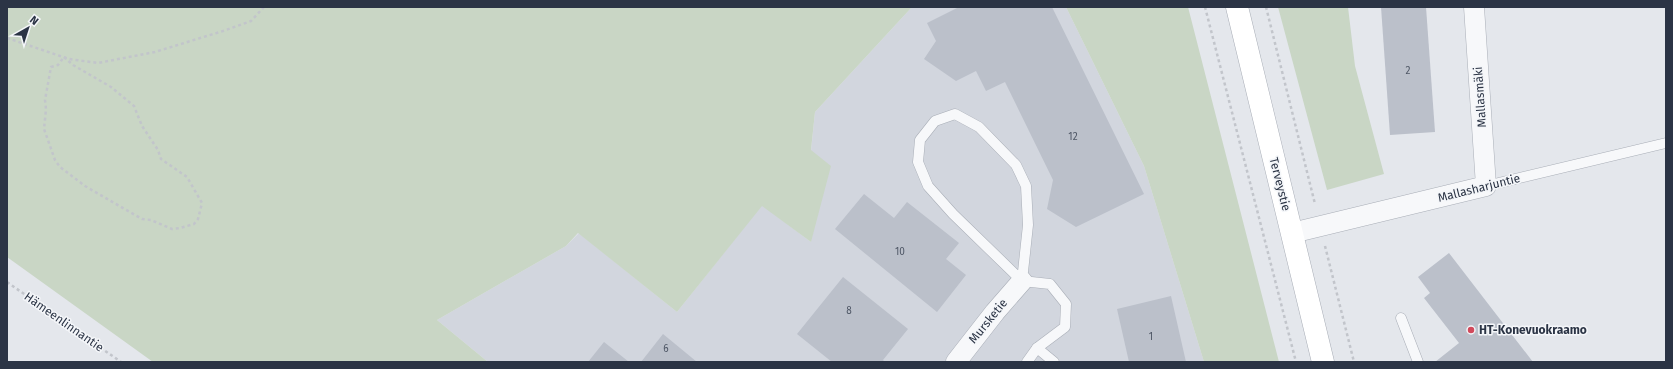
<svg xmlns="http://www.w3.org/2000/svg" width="1673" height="369" font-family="'Fira Sans',sans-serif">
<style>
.built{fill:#d2d6de}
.green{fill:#c9d6c5}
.building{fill:#bbc0ca}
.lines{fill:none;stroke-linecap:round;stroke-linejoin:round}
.service-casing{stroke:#a9aeb7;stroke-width:11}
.minor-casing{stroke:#a9aeb7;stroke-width:21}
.secondary-casing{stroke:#a9aeb7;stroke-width:23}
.path{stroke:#c2c5cb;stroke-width:2.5;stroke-dasharray:3 3;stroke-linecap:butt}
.service{stroke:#f7f8fa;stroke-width:10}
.minor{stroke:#f7f8fa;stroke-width:20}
.secondary{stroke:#fff;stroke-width:22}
.poi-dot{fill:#d1495b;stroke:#f4f6f9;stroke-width:1.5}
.labels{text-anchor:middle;stroke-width:3;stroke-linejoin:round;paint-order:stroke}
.number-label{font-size:10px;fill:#4f5766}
.street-label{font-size:12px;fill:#2b3445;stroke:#f4f6f9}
.poi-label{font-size:12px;font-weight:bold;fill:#2b3445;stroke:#f4f6f9;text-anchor:start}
</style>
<rect width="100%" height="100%" fill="#e4e7ec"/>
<polygon class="built" points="912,7 1066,7 1144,166 1204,362 488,362 437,320 566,246 579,233 677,312 762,205 811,242 811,151 815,112"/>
<g class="green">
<polygon points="7,7 912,7 815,112 811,150 831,166 811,242 762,206 677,312 578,233 566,246 437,320 488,362 153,362 7,257"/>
<polygon points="1066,7 1188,7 1279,362 1204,362 1144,166"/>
<polygon points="1278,7 1348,7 1355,66 1384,174 1327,190"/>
</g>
<g class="building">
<polygon points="959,7 1052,7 1144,194 1076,227 1047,209 1053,180 1005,82 986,91 976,71 956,81 924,59 936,41 927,23"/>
<polygon points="1381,7 1426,7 1435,132 1390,135"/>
<polygon points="864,194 894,218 907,202 959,243 946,259 966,275 937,312 835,229"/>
<polygon points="1449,253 1533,362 1435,362 1459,343 1424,298 1430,293 1418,277"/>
<polygon points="843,277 908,329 883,360 885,362 832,362 797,334"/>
<polygon points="1171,296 1186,362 1129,362 1117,309"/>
<polygon points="663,334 697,362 641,362"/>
<polygon points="604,342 629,362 588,362"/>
</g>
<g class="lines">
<g class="service-casing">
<g id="service">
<polyline points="1486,186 1666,143"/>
<polyline points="1022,281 1028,225 1026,186 1016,165 979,127 955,114 935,121 920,140 918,162 928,186 953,214 1022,281 1050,284 1066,304 1065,327 1037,348"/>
<polyline points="1401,318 1418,362"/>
<polyline points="1027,362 1037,348 1054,362"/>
</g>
</g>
<g class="minor-casing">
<g id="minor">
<polyline points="1292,233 1486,186 1474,7"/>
<polyline points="956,362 995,312 1022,281"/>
</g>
</g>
<g class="secondary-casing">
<polyline id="secondary" points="1237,7 1323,362"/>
</g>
<g class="path">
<polyline points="1205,7 1296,362"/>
<polyline points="1266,7 1315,204"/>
<polyline points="7,38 69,59 98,63 155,52 223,31 251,21 264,7"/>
<polygon points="64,57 73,65 111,87 134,106 142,126 158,150 161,159 187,177 202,203 198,219 194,224 180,228 172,229 151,220 142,219 85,186 60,167 55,160 44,129 46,109 45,100 51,67 58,65"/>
<polyline points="1325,246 1354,362"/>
<polyline points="7,282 121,362"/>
</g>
<use href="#service" class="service"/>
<use href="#minor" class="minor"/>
<use href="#secondary" class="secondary"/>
</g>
<circle class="poi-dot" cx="1471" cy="330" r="4"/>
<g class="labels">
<g class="number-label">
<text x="1408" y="74">2</text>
<text x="1073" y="140">12</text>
<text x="900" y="255">10</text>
<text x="849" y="314">8</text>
<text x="1151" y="340">1</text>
<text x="666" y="352">6</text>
</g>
<g class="street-label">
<text transform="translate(1480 97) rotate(-94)" y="4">Mallasmäki</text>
<text transform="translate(1280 184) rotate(76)" y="4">Terveystie</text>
<text transform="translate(1479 188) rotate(-14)" y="4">Mallasharjuntie</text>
<text transform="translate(988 321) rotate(-51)" y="4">Mursketie</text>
<text transform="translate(64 322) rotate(35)" y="4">Hämeenlinnantie</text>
</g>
<g class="poi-label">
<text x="1479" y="334">HT-Konevuokraamo</text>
</g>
</g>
<rect width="1673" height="369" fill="none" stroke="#2b3445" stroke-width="16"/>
<g transform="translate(28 28) rotate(39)" stroke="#f4f6f9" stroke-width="3" paint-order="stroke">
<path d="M0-3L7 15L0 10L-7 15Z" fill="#2b3445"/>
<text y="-6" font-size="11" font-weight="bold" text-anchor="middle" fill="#2b3445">N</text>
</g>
</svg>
